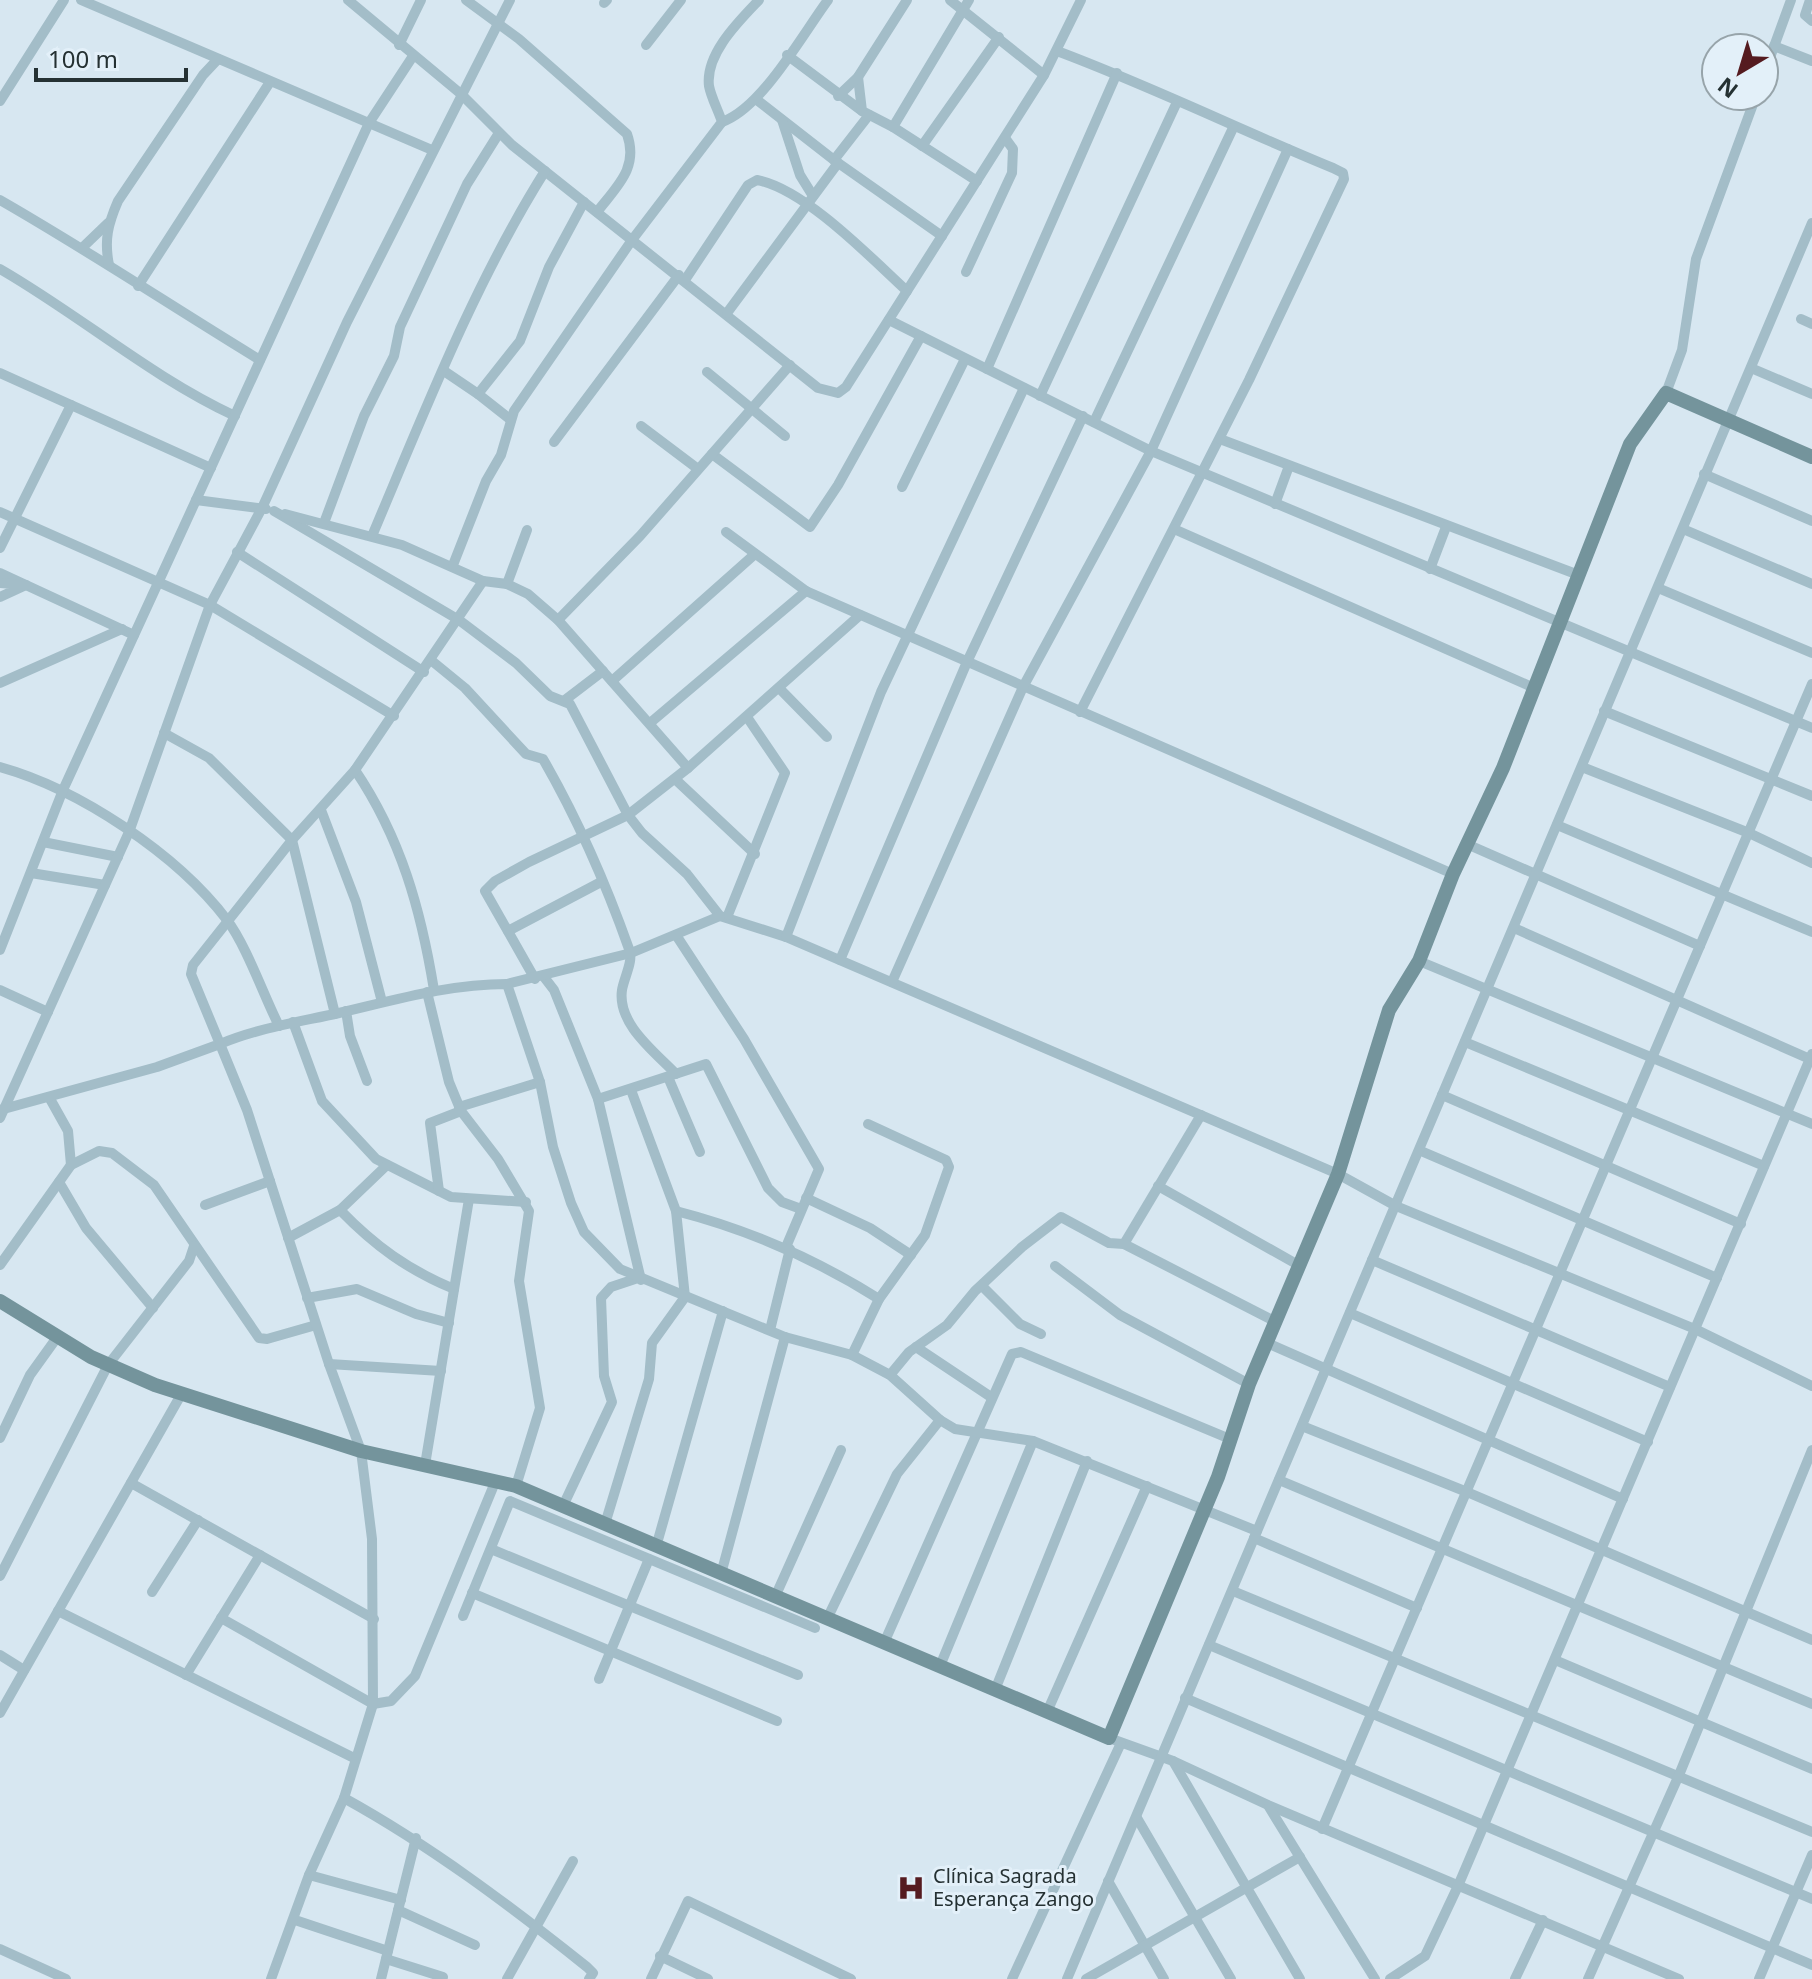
<svg xmlns="http://www.w3.org/2000/svg" width="1812" height="1979" font-family="'Noto Sans',sans-serif">
<style>
.lines{fill:none;stroke-linecap:round;stroke-linejoin:round}
.street{stroke:#a3bdc8;stroke-width:10}
.secondary{stroke:#74949c;stroke-width:14}
.labels{text-anchor:middle;stroke-width:6;stroke-linejoin:round;paint-order:stroke}
.poi-label{font-size:20px;fill:#253133;stroke:#e3f0f9;text-anchor:start}
</style>
<rect width="100%" height="100%" fill="#d7e7f1"/>
<g class="lines">
<g class="street">
<polyline points="81,0 432,150"/>
<polyline points="348,0 461,94 512,145 818,388 838,393 846,387 1044,75 1081,0"/>
<path d="M466 0 519 39 627 134C639 168 617 186 597 212"/>
<polyline points="950,0 1044,75"/>
<polyline points="1810,0 1805,15 1812,21"/>
<polyline points="604,3 607,0"/>
<polyline points="399,45 421,0"/>
<polyline points="646,45 681,0"/>
<polyline points="1774,46 1812,61"/>
<path d="M1057 51C1151 86 1240 130 1333 168L1343 173 1344 179 1249 380 1080 712"/>
<polyline points="787,55 862,111"/>
<polyline points="1764,74 1791,0"/>
<polyline points="858,77 862,111 893,127 969,0"/>
<polyline points="838,96 858,77 907,0"/>
<polyline points="757,100 834,160 942,236"/>
<polyline points="0,101 64,0"/>
<polyline points="782,120 800,175 813,196"/>
<path d="M722 122C762 108 802 35 828 0"/>
<polyline points="893,127 977,181"/>
<polyline points="922,146 999,37"/>
<polyline points="834,160 869,115"/>
<path d="M0 200C89 251 173 307 260 360"/>
<polyline points="83,247 108,223"/>
<path d="M109 265C104 240 108 224 118 201L203 75 218 59"/>
<path d="M0 269C80 315 151 377 235 416"/>
<polyline points="966,272 1012,173 1013,149 1005,138"/>
<path d="M685 280 748 185 757 180C805 189 871 258 907 291"/>
<polyline points="138,286 270,82"/>
<polyline points="727,313 838,163"/>
<polyline points="1801,319 1812,324"/>
<polyline points="889,320 1151,451 1812,728"/>
<polyline points="1751,368 1812,394"/>
<polyline points="987,369 1117,73"/>
<polyline points="444,371 478,394 520,341 549,267 584,202"/>
<polyline points="707,372 785,436"/>
<polyline points="0,373 211,468"/>
<polyline points="1666,393 1682,350 1696,259 1756,96"/>
<polyline points="478,394 511,420"/>
<polyline points="1040,396 1177,102"/>
<polyline points="1094,422 1233,128"/>
<polyline points="641,426 698,469"/>
<polyline points="1220,439 1576,574"/>
<polyline points="554,442 679,275"/>
<polyline points="712,454 810,527 838,485 921,336"/>
<polyline points="1704,474 1812,521"/>
<polyline points="902,487 965,359"/>
<polyline points="196,500 266,509"/>
<polyline points="1275,504 1289,466"/>
<polyline points="274,511 459,620 516,663 550,696 570,704 628,815 642,833 687,874 720,916 786,937 1338,1174 1396,1206 1695,1329 1812,1386"/>
<polyline points="0,512 210,605 394,716"/>
<polyline points="285,514 402,545 483,581 507,584 528,594 558,620 688,768"/>
<polyline points="324,523 364,416 394,356 400,327 467,184 499,133"/>
<polyline points="1174,529 1532,687"/>
<polyline points="1683,529 1812,584"/>
<polyline points="726,532 806,591 1453,874"/>
<path d="M372 536C424 413 474 284 545 171"/>
<polyline points="0,548 71,405"/>
<polyline points="237,552 424,672"/>
<path d="M453 565 486 481 501 455 514 411 632 240 722 122C718 110 711 97 709 86 705 54 739 21 759 0"/>
<polyline points="1430,569 1446,527"/>
<polyline points="0,573 134,635"/>
<polyline points="0,583 26,585 0,597"/>
<polyline points="507,584 527,530"/>
<polyline points="1658,588 1812,653"/>
<polyline points="558,620 640,536 790,365"/>
<path d="M432 661 465 688 526 754 543 759C577 818 606 884 629 949 634 961 624 977 622 990 617 1024 655 1052 676 1074"/>
<polyline points="612,681 755,554"/>
<polyline points="0,683 122,629"/>
<polyline points="779,688 827,737"/>
<polyline points="565,700 603,671"/>
<polyline points="1604,711 1812,796"/>
<polyline points="650,723 806,591"/>
<polyline points="164,733 209,758 292,840 335,1014"/>
<path d="M0 767C79 789 177 854 227 920 246 945 264 996 279 1026"/>
<polyline points="1582,767 1749,833 1812,863"/>
<path d="M355 770C401 838 421 910 434 990"/>
<polyline points="675,779 755,854"/>
<polyline points="321,810 356,902 382,1002"/>
<polyline points="1557,825 1812,932"/>
<polyline points="43,842 118,857"/>
<polyline points="1469,845 1700,946"/>
<polyline points="31,873 105,885"/>
<polyline points="728,915 785,773 747,717"/>
<polyline points="1514,928 1812,1060"/>
<polyline points="508,931 601,882"/>
<polyline points="676,935 744,1039 819,1169 786,1247"/>
<polyline points="786,937 881,692 1024,388"/>
<polyline points="0,950 63,790 369,123 413,56"/>
<polyline points="840,960 967,662 1083,416"/>
<polyline points="1419,961 1812,1124"/>
<polyline points="544,977 554,990 598,1099 641,1280"/>
<polyline points="535,979 485,891 495,881 529,862 628,815 688,768 860,615"/>
<polyline points="892,982 1023,687 1151,451 1288,149"/>
<polyline points="507,984 631,953 720,916"/>
<polyline points="0,990 48,1012"/>
<polyline points="427,992 449,1082 461,1111 498,1159 529,1211 519,1281 540,1408 516,1486"/>
<polyline points="346,1011 350,1036 367,1081"/>
<polyline points="293,1022 322,1101 376,1159 451,1197 526,1202"/>
<polyline points="1465,1042 1764,1166"/>
<polyline points="668,1077 700,1152"/>
<polyline points="1442,1095 1741,1224"/>
<polyline points="49,1097 68,1131 71,1165"/>
<polyline points="598,1099 706,1064 768,1188 782,1202 801,1209"/>
<polyline points="459,1107 540,1082"/>
<polyline points="0,1110 157,1067 220,1044 191,974 193,965 292,840 355,770 483,581"/>
<polyline points="0,1118 129,832 210,605 262,508 347,322 510,0"/>
<polyline points="1421,1151 1717,1278"/>
<polyline points="59,1182 86,1228 153,1308"/>
<polyline points="1158,1186 1300,1266"/>
<polyline points="439,1191 430,1123 461,1111"/>
<polyline points="806,1198 870,1228 911,1255"/>
<polyline points="205,1205 270,1181"/>
<path d="M340 1210C375 1246 408 1270 454 1289"/>
<path d="M676 1211C750 1230 814 1258 879 1299"/>
<polyline points="288,1238 340,1210 387,1165"/>
<polyline points="1124,1244 1201,1115"/>
<polyline points="1372,1260 1670,1387"/>
<polyline points="0,1265 71,1165 99,1151 112,1153 154,1185 259,1338 267,1339 316,1325"/>
<polyline points="1055,1266 1120,1315 1249,1384"/>
<polyline points="982,1286 1020,1324 1041,1334"/>
<polyline points="307,1298 357,1289 416,1314 449,1323"/>
<polyline points="1350,1313 1648,1442"/>
<polyline points="770,1330 790,1249"/>
<polyline points="1267,1343 1623,1499"/>
<polyline points="916,1347 991,1397"/>
<polyline points="852,1355 879,1299 925,1235 949,1167 946,1160 868,1124"/>
<polyline points="329,1364 441,1371"/>
<polyline points="890,1375 909,1352 947,1325 975,1291 1022,1247 1061,1217 1109,1243 1124,1244 1276,1322"/>
<polyline points="1302,1426 1467,1492 1812,1640"/>
<polyline points="0,1438 30,1375 58,1336"/>
<polyline points="425,1465 469,1199"/>
<polyline points="1279,1480 1812,1704"/>
<polyline points="131,1483 374,1619"/>
<polyline points="563,1506 612,1402 604,1376 601,1298 611,1287 638,1278"/>
<polyline points="605,1524 649,1379 652,1343 685,1297 676,1211 631,1090"/>
<polyline points="1254,1538 1417,1608"/>
<polyline points="656,1547 723,1311"/>
<polyline points="491,1549 798,1675"/>
<polyline points="721,1574 785,1337"/>
<polyline points="0,1576 108,1365 189,1261 194,1246"/>
<polyline points="1233,1591 1812,1832"/>
<polyline points="152,1592 198,1520"/>
<polyline points="472,1593 777,1721"/>
<polyline points="775,1597 841,1450"/>
<polyline points="58,1611 354,1758"/>
<polyline points="463,1616 510,1501 815,1628"/>
<polyline points="221,1618 373,1704 391,1701 415,1676 496,1480"/>
<polyline points="827,1619 897,1474 940,1420"/>
<polyline points="884,1643 1012,1354 1021,1352 1230,1439"/>
<polyline points="1209,1645 1812,1899"/>
<polyline points="0,1655 24,1670"/>
<polyline points="1555,1660 1812,1769"/>
<polyline points="940,1666 1033,1441"/>
<polyline points="186,1675 260,1555"/>
<polyline points="599,1679 649,1559"/>
<polyline points="995,1690 1087,1461"/>
<polyline points="1185,1698 1812,1965"/>
<polyline points="1047,1712 1147,1486"/>
<polyline points="0,1713 182,1393"/>
<polyline points="1109,1738 1173,1761 1268,1805 1679,1979"/>
<polyline points="1173,1761 1300,1979"/>
<path d="M344 1798C431 1846 509 1905 587 1967L593 1973 589 1979"/>
<polyline points="1269,1807 1375,1979"/>
<polyline points="1137,1818 1231,1979"/>
<polyline points="1322,1829 1812,684"/>
<polyline points="309,1875 401,1900"/>
<polyline points="1108,1881 1164,1979"/>
<polyline points="398,1910 475,1945"/>
<polyline points="295,1920 388,1951"/>
<polyline points="0,1949 66,1979"/>
<polyline points="660,1956 708,1979"/>
<polyline points="386,1959 443,1977"/>
<path d="M271 1979 309 1875 344 1798 373 1704 372 1539 361 1451 329 1364 247 1110 220 1044C258 1028 299 1022 339 1013 395 1000 449 984 507 984L540 1082 553 1147 571 1203 584 1232 620 1269 785 1337 852 1355 890 1375 940 1420 955 1429 1033 1441 1257 1531"/>
<polyline points="381,1979 416,1838"/>
<polyline points="507,1979 573,1861"/>
<polyline points="651,1979 688,1901 851,1979"/>
<polyline points="1012,1979 1121,1743"/>
<polyline points="1067,1979 1812,223"/>
<polyline points="1086,1979 1300,1857"/>
<polyline points="1390,1979 1425,1956 1458,1886 1812,1054"/>
<polyline points="1515,1979 1543,1920"/>
<polyline points="1588,1979 1679,1775 1812,1450"/>
<polyline points="1759,1979 1812,1855"/>
</g>
<polyline class="secondary" points="0,1301 91,1357 155,1385 361,1451 516,1486 1109,1738 1218,1477 1249,1384 1338,1174 1389,1010 1419,961 1453,874 1503,768 1630,444 1666,393 1812,457"/>
</g>
<defs>
<g id="hospital-bare" transform="scale(2.16)"><path d="M-5-5h3v3.5h4V-5h3V5h-3V1.5h-4V5h-3Z" fill="#551b20" stroke="#e3f0f9" stroke-width="2.5" paint-order="stroke"/></g>
</defs>
<g fill-rule="evenodd">
<use href="#hospital-bare" x="911" y="1888"/>
</g>
<g class="labels">
<g class="poi-label">
<text x="933" y="1883">Clínica Sagrada<tspan x="933" dy="23">Esperança Zango</tspan></text>
</g>
</g>
<g transform="translate(1740 72) rotate(218)"><circle r="38" fill="#e3f0f9" stroke="#97a4aa" stroke-width="2"/>
<path d="M0-6L14 30L0 20L-14 30Z" fill="#551b20"/>
<text y="-12" font-size="22" font-weight="bold" text-anchor="middle" fill="#253133">N</text>
</g>
<path d="M36 68v12h150v-12" fill="none" stroke="#253133" stroke-width="4"/>
<text x="48" y="68" font-size="24" fill="#253133" stroke="#e3f0f9" stroke-width="6" paint-order="stroke">100 m</text>
</svg>
